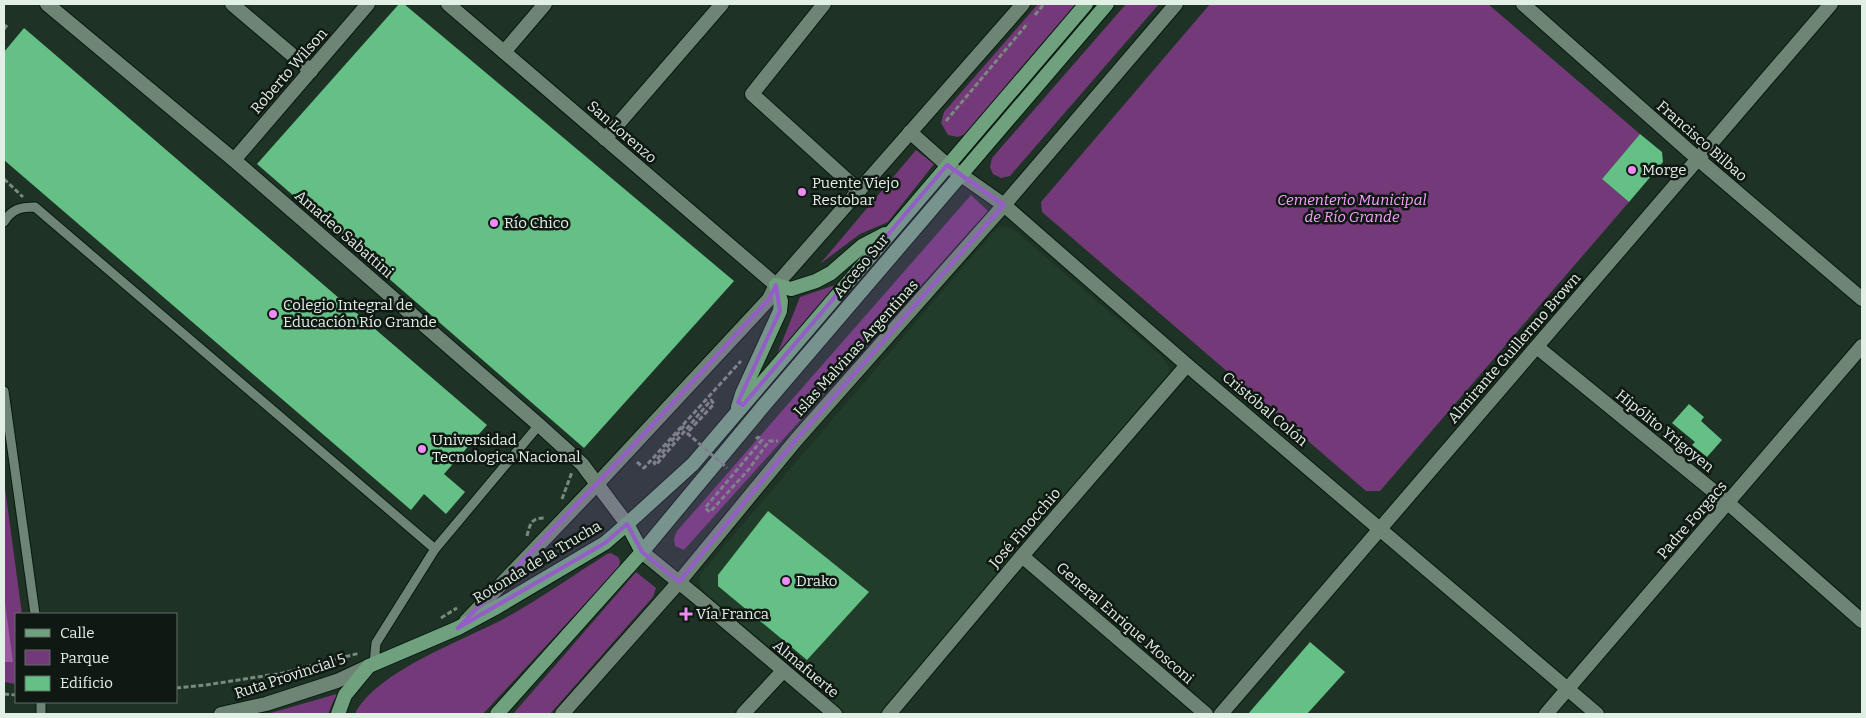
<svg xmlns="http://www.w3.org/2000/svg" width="1866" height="718" font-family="Bitter,serif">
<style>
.built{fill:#213d2a}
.green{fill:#733978}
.water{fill:#9a5b9f}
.building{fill:#64c085}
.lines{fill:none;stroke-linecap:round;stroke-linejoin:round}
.service-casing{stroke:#061a0e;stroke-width:11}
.minor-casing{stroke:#061a0e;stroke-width:16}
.tertiary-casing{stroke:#061a0e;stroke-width:16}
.secondary-casing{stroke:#061a0e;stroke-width:16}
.primary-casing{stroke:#061a0e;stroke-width:16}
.path{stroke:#78897d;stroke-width:3;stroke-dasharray:5 2.5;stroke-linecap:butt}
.service{stroke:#6e8575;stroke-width:9}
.minor{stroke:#6e8575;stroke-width:14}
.tertiary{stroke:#6e8575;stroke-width:14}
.secondary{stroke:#6e8575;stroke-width:14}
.primary{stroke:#6fa17f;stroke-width:14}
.path-bridge{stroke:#78897d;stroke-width:3;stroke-dasharray:5 2.5;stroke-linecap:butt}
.marked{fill:#955dc8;fill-opacity:0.2;stroke:#955dc8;stroke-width:4;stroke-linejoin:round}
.poi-dot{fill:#ef8bf7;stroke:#0f1812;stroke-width:2}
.labels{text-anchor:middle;stroke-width:5;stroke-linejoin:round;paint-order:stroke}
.street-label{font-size:15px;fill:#e2efe5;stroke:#0f1812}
.poi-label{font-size:15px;fill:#e2efe5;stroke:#0f1812;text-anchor:start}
.park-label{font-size:15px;font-style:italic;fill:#f7a2fe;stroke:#0f1812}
</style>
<rect width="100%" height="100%" fill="#1e3325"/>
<polygon class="built" points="1002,226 1013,229 1163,358 1169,367 1169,373 1166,378 882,714 847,714 704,592 701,588 699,577 702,572 993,232"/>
<g class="green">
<polygon points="1038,4 1078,4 965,134 958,137 948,135 941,123 944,112"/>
<polygon points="1126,4 1159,4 1010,176 1001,178 993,174 990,167 992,158"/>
<polygon points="1210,4 1488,4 1640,134 1602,179 1629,202 1380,491 1366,491 1042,212 1041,202"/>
<polygon points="916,150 934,164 888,222 860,234 820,264"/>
<polygon points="971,195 988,211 684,550 675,546 674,538 677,531"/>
<polygon points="838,284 776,357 800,297"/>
<polygon points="4,481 22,614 16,614 16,684 4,682"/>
<path d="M611 553 618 557 620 561 619 567 483 714H355C376 671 465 640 507 617 541 598 574 575 607 554Z"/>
<polygon points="636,572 656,588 653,597 550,714 513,714"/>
<polygon points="340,693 334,700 328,714 267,714"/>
</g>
<polygon class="water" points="4,596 13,662 4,662"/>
<g class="building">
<polygon points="399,4 404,4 734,281 584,448 257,164"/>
<polygon points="24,28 487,425 444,474 465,492 446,514 424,494 411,510 4,160 4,52"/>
<polygon points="1640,134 1662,152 1663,162 1629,202 1602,179"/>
<polygon points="1689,404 1704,417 1701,421 1722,440 1707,457 1692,445 1695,442 1672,423"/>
<polygon points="768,511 869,592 807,660 718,586 718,575"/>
<polygon points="1310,642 1345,672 1307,714 1248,714"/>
</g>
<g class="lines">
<g class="service-casing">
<g id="service">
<path d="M4 222C12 209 20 207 35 207L435 549"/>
<polyline points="4,391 35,614"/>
<polyline points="374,664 376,643 435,549 539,425"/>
<polyline points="41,702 41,714"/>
</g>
</g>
<g class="minor-casing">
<g id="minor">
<polyline points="47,4 234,160 539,425 582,464 627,524"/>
<polyline points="232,4 311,71"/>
<polyline points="448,4 776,285"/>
<polyline points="824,4 752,94 859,191"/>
<polyline points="1523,4 1698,159 1862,299"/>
<polyline points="504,52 545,4"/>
<polyline points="910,132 947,165 1004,205 1187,365 1597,714"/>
<polyline points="605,139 722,4"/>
<polyline points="234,160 368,4"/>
<polyline points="1537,347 1728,503 1862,621"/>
<polyline points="1022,556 1206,714"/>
<polyline points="466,621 598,483 769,299 776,285 1023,4"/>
<polyline points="562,714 679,582 796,440 1004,205 1176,4"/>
<polyline points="743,714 783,671"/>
<polyline points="889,714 1022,556 1187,365"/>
<polyline points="1221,714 1831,4"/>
<polyline points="1546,714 1862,346"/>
</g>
</g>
<g class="tertiary-casing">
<polyline id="tertiary" points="642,552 697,597 835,714"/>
</g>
<g class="secondary-casing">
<polyline id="secondary" points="221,714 266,704 337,681 369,666"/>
</g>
<g class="primary-casing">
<g id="primary">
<polyline points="776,285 791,289 816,281 831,273 862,246 885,234"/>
<polyline points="738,407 742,394 780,311 781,301 776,285"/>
<polyline points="627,524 693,464 1086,4"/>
<polyline points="642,552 765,404 1107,4"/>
<polyline points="338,714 345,695 369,666 458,628 497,607 605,543 627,524 642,552 497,714"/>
</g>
</g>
<g class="path">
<polyline points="1035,15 1044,4"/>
<polyline points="4,29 7,25"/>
<polyline points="946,121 1028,23"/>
<polyline points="4,179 23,197"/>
<polyline points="684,426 654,463 656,465 711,400 714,404 687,433"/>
<polyline points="756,439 758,437 762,440 705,508 710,512 749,469 769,441 778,441"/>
<polyline points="637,462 644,468 741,361"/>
<polyline points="562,499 572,472"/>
<path d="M527 536C530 524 531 518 544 518"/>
<polyline points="441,618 457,608"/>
<polyline points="176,688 206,685 283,673 360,653"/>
<polyline points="4,694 16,695"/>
</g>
<use href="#service" class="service"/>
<use href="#minor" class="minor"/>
<use href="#tertiary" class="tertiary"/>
<use href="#secondary" class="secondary"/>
<use href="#primary" class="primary"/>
<polyline class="path-bridge" points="687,433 727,468"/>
</g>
<path class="marked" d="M947 165 1004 205 796 440 679 582 642 552 627 524 605 543 458 628 626 453 769 299 776 285 780 311 738 402 743 405Z"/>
<g class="poi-dot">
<circle cx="1632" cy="170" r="5"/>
<circle cx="802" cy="192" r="5"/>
<circle cx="494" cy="223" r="5"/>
<circle cx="273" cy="314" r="5"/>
<circle cx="422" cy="449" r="5"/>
<circle cx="786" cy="581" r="5"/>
<path d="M683.5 606.5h5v5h5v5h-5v5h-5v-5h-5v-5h5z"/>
</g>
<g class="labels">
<g class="street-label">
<text transform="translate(289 71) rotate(-49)" y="5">Roberto Wilson</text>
<text transform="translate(622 132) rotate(41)" y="5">San Lorenzo</text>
<text transform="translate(1702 141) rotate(41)" y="5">Francisco Bilbao</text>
<text transform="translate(344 234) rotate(41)" y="5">Amadeo Sabattini</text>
<text transform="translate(861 266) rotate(-50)" y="5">Acceso Sur</text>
<text transform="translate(856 348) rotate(-48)" y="5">Islas Malvinas Argentinas</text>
<text transform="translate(1514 348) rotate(-49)" y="5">Almirante Guillermo Brown</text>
<text transform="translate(1265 409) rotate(40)" y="5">Cristóbal Colón</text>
<text transform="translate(1665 431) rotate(39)" y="5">Hipólito Yrigoyen</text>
<text transform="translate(1692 520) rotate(-49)" y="5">Padre Forgacs</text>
<text transform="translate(1025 528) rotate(-49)" y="5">José Finocchio</text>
<text transform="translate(537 562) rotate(-31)" y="5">Rotonda de la Trucha</text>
<text transform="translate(1125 623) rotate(41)" y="5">General Enrique Mosconi</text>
<text transform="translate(806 669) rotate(40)" y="5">Almafuerte</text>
<text transform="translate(290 676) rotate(-18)" y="5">Ruta Provincial 5</text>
</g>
<g class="poi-label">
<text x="1642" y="175">Morge</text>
<text x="812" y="188">Puente Viejo<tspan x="812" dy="17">Restobar</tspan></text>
<text x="504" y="228">Río Chico</text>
<text x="283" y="310">Colegio Integral de<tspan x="283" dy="17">Educación Río Grande</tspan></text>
<text x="432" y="445">Universidad<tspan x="432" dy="17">Tecnologica Nacional</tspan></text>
<text x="796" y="586">Drako</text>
<text x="696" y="619">Vía Franca</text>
</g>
<g class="park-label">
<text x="1352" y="205">Cementerio Municipal<tspan x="1352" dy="17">de Río Grande</tspan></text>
</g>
</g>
<rect width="1866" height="718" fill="none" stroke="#e2efe5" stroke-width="10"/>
<rect x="15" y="613" width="162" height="90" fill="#0f1812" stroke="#636e66"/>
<rect x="25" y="629" width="25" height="8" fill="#6fa17f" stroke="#636e66"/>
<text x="60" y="638" font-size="15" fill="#e2efe5">Calle</text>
<rect x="25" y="650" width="25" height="15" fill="#733978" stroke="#636e66"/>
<text x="60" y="663" font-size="15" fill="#e2efe5">Parque</text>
<rect x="25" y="676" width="25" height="15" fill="#64c085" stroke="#636e66"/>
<text x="60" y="688" font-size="15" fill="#e2efe5">Edificio</text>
</svg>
